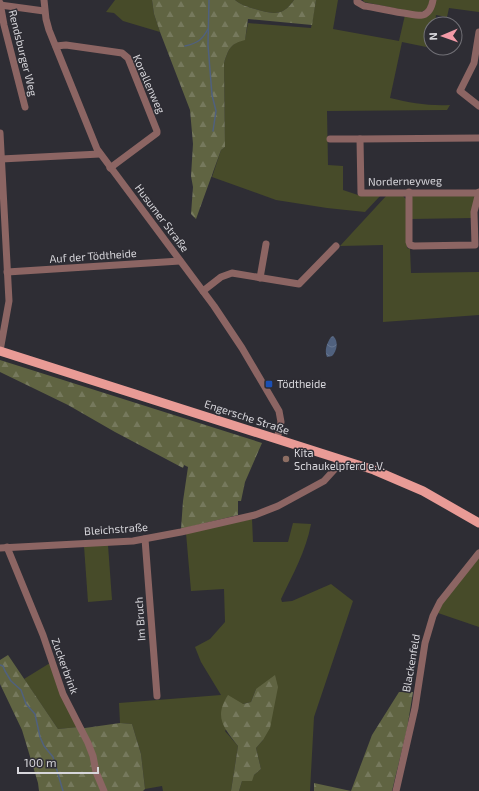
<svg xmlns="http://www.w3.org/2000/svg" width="479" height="791" font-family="'Exo 2',sans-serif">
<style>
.green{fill:#474b29}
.forest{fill:url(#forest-firs)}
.water{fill:url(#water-waves)}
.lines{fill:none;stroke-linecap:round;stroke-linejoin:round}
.stream{stroke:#50617e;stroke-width:1.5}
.minor{stroke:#8c6563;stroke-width:7}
.major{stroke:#e99b96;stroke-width:9}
.transit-dot{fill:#1a4fb4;stroke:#2e2d34;stroke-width:1.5}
.education-dot{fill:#8d6e63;stroke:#2e2d34;stroke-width:1.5}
.labels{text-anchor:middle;stroke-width:3;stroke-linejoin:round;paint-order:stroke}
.street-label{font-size:11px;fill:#d7d6db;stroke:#2e2d34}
.poi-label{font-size:11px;fill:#d7d6db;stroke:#2e2d34;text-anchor:start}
</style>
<defs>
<pattern id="forest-firs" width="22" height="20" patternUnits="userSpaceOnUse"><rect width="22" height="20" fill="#606442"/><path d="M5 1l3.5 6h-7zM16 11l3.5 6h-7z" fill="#76795d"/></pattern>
<pattern id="water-waves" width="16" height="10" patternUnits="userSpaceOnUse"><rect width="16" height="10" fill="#50617e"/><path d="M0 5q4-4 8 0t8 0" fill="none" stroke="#687790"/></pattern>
</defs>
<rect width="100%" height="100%" fill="#2e2d34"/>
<g class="green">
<polygon points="115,0 152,0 154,14 160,32 123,21 114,13 106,12"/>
<path d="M235 0H294C283 17 272 14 255 9 248 7 241 5 235 0Z"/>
<path d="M316 0H338L333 29 399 41 405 15 419 18 435 0H479V12L449 8 447 17 436 15 435 24H431V48H437L436 49 402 42 390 98C411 103 428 106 450 105L447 110 327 111 328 165 343 166V190L361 196 381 195 365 212 327 208 276 200 212 177 221 150 225 147 224 63C229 48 230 44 245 39L248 23 311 28Z"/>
<polygon points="363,0 430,0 427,9 419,13 364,2"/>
<polygon points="473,194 475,197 473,218 411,219 412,197 414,195"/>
<polygon points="387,195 402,195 406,199 407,248 410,249 411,273 479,272 479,315 383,322 383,245 340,246"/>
<path d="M252 519 253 542H288L293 523 311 524C306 551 293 574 281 599L282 602 292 601 331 584 353 601 314 717 310 791H239L242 781 254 775 261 769 256 748 263 740 256 689 251 702 243 704 225 731 238 746 231 791H163L162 786 145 789 141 754 132 724 120 723 119 703 221 695 201 662 195 647 210 639 225 622 224 589 191 591 186 533Z"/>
<polygon points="108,545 112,600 88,602 84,546"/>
<polygon points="479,558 479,627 438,613 442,603"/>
<polygon points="50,663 78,727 58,729 24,679"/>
</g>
<g class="forest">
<path d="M152 0H235C241 5 248 7 255 9 272 14 283 17 294 0H316L312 25 248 19 245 40C230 44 229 48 224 63L225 147 221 150 196 219 191 214 193 187 191 176 193 144 190 110 160 32 154 14Z"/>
<polygon points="0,360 262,443 245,482 241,501 238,501 238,515 181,529 183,501 188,467 184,465 183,468 115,432 68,405 0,372"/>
<polygon points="8,655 58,729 78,727 85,728 120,723 132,724 141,754 145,789 143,791 39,791 38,783 22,730 0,684 0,660"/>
<path d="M275 675 278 687 270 728 263 740 256 748 261 769 254 775 252 781H242L239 791H231L238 746C223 727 214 717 228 695L243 704 251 702 256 689Z"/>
<polygon points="399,692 413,692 407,729 392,791 314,791 314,783 351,791 372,735"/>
</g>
<path class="water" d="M333 336C339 341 337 351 332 356L327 357C324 350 327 343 331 337Z"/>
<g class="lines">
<g class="stream">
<polyline points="209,0 208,45 212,95 216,111 213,131"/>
<path d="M185 46C198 43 202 40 208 29"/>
<polyline points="0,665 3,666 5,671 11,681 21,690 26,704 35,714 40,737 44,746 53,757 63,791"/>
</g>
<g class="minor">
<polyline points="44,0 46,19 49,30 97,149 214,306 242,348 279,411 281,422 277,439"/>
<path d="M357 0V2L364 6C375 7 416 17 423 15 430 13 432 6 433 0"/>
<polyline points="0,3 4,25 25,107"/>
<polyline points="0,5 44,11"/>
<polyline points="479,32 474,63 460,91 479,106"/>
<polyline points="56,46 66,45 122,53 128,58 157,131 157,133 110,168"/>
<polyline points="0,133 9,301 0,351"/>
<polyline points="330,139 360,139"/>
<polyline points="1,159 100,154"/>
<polyline points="409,192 409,242 410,245 414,246 475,245 474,212 479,192"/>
<polyline points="479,193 361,193 360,139 479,138"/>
<polyline points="7,272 180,261"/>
<polyline points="260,278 266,244"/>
<polyline points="203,291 221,277 232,273 299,284 336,246"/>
<polyline points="145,539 157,696"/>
<polyline points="7,547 43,635 63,694 88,743 93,756 96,772 104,791"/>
<polyline points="0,548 133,541 181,532 255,515 278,506 324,481 334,470 339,459"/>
<polyline points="396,791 415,708 425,643 433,616 440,602 479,553"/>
</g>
<polyline class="major" points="0,351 374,470 423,491 479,523"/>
</g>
<rect class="transit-dot" x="265" y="380" width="8" height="8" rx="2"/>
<circle class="education-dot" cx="286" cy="459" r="4"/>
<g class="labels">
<g class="street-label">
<text transform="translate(23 53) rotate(76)" y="4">Rendsburger Weg</text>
<text transform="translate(149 84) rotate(66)" y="4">Korallenweg</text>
<text transform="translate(405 181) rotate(-1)" y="4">Norderneyweg</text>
<text transform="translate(162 218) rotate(53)" y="4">Husumer Straße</text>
<text transform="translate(93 256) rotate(-4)" y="4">Auf der Tödtheide</text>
<text transform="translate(247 417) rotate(18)" y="4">Engersche Straße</text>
<text transform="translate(116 529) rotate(-4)" y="4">Bleichstraße</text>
<text transform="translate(140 619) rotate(-94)" y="4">Im Bruch</text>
<text transform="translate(411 663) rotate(-80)" y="4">Blackenfeld</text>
<text transform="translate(65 666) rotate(70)" y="4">Zuckerbrink</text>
</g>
<g class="poi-label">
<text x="277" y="388">Tödtheide</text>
<text x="294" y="457">Kita<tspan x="294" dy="13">Schaukelpferd e.V.</tspan></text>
</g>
</g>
<g transform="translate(443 36) rotate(268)"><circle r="19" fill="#2e2d34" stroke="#727177"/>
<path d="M0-3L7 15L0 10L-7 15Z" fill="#f39aa7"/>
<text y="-6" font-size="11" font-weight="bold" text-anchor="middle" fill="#d7d6db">N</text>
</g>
<path d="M18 767v6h80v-6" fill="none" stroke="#d7d6db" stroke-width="2"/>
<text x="24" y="767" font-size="12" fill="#d7d6db" stroke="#2e2d34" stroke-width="3" paint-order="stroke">100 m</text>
</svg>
